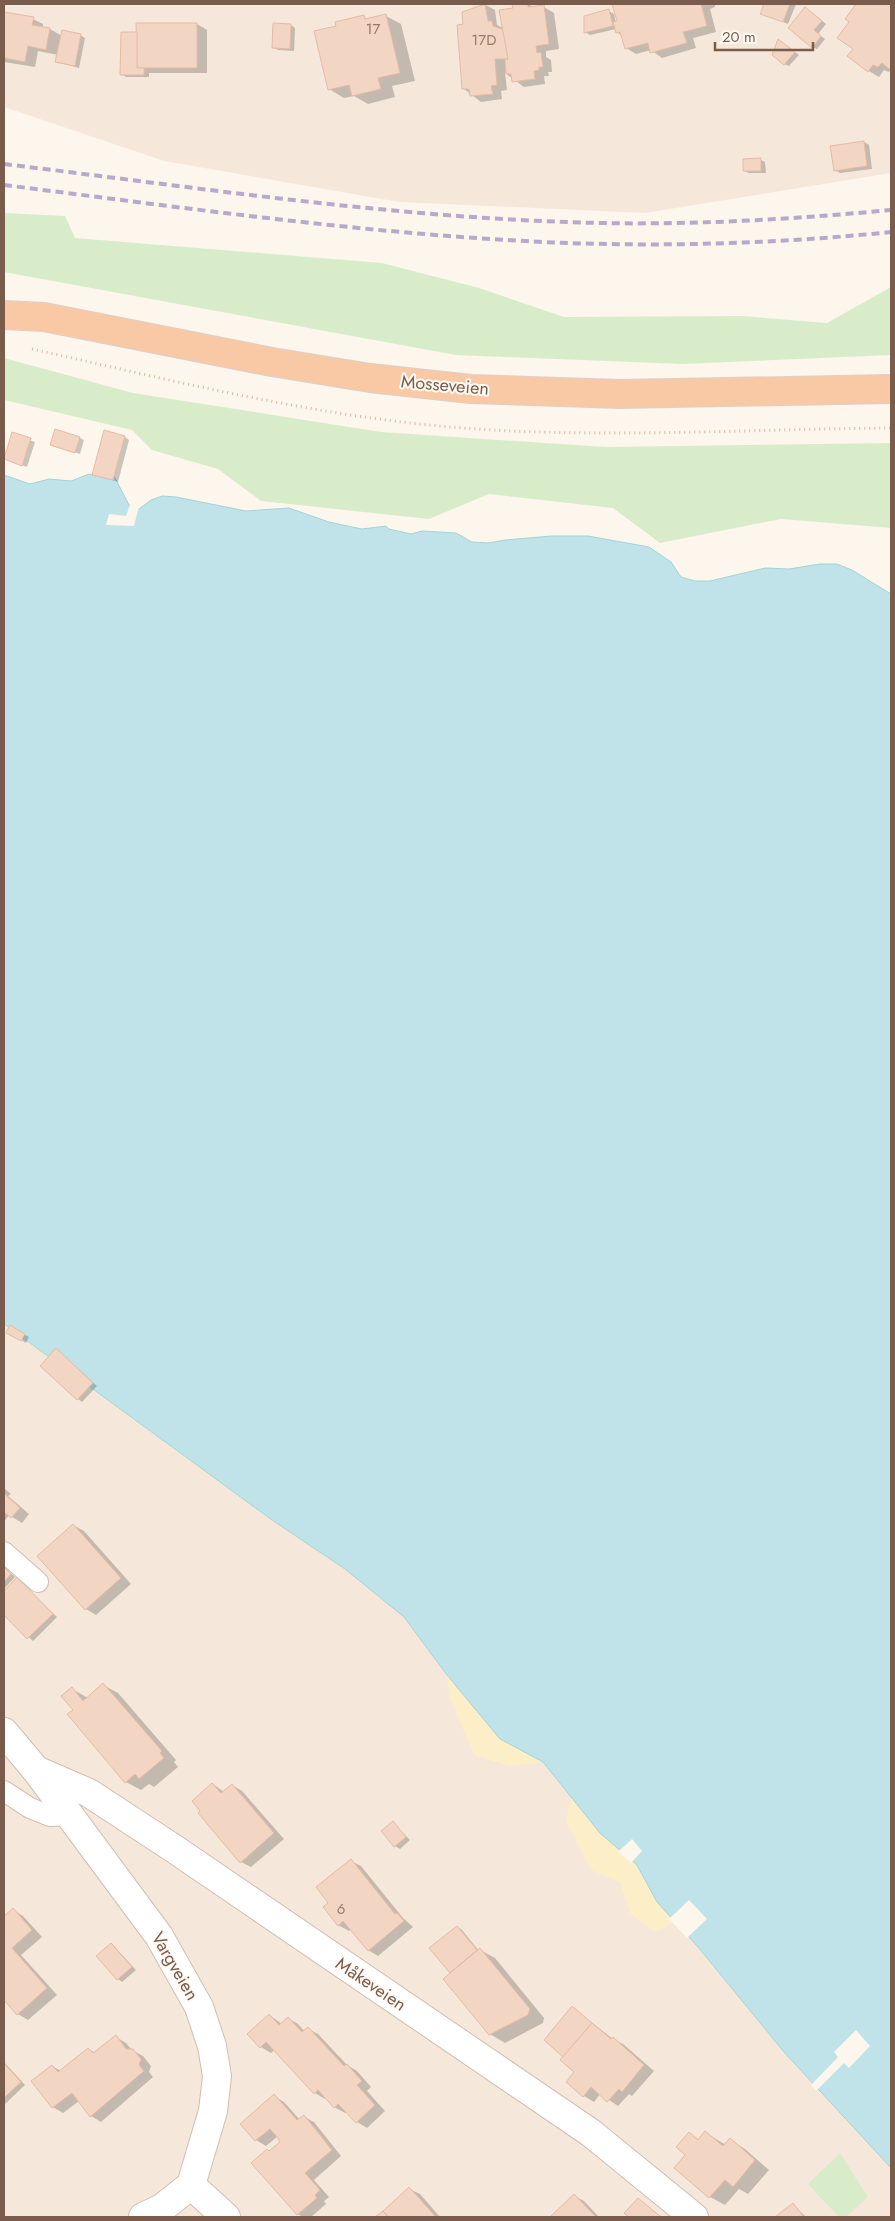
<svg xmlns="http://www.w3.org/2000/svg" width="895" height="2221" font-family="Jost,sans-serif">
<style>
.residential{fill:#f5e8da}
.green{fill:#d8ecc9}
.sand{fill:#fcefc7}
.water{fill:#bfe3e8;stroke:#a5d3da}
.pier{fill:#fdf6ec}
.shadow{fill:#0003}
.building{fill:#f3d5c3;stroke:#e6bba3}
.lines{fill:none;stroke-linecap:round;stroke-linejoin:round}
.service-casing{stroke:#d1beb0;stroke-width:22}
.minor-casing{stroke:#d1beb0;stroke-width:30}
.trunk-casing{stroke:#dad1cd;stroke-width:30}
.path{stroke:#d9b8a5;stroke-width:3;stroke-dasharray:1 4;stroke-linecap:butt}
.service{stroke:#fff;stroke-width:20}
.minor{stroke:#fff;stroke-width:28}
.trunk{stroke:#f9c8a4;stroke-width:28}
.rail{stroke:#b9a8c9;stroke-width:4;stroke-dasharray:8 5;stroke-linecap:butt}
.labels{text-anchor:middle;stroke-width:4;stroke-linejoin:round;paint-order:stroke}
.number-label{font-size:15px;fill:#987a6a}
.street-label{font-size:18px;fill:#7a5c4d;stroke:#fffaf3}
</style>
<rect width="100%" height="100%" fill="#fdf6ec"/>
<g class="residential">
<polygon points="4,4 891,4 891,173 645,213 399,202 164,161 4,107"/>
<polygon points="4,1324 272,1520 345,1569 404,1617 447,1675 543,1762 600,1833 698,1947 784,2052 891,2168 891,2217 4,2217"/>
</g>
<g class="green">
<polygon points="4,213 65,216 75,238 382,263 479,288 564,317 741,316 827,323 891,287 891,355 682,364 456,355 4,272"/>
<polygon points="4,358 133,393 381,432 605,447 891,443 891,528 781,519 660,543 613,508 489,494 429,519 261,501 218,469 152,450 132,430 4,400"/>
<polygon points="840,2153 868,2197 846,2217 839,2217 808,2184"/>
</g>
<g class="sand">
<polygon points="447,1675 500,1739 543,1762 510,1766 474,1755 449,1695"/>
<polygon points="571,1797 600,1833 637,1865 657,1902 675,1921 655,1932 630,1913 620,1882 591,1870 566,1821"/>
</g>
<polygon class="water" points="89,474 113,480 114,476 129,505 139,509 151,500 162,496 176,497 246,511 289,508 329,522 362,529 386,526 389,529 411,534 422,531 456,533 472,542 488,543 505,540 551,536 588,536 649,547 671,562 681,577 695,581 710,581 765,568 789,569 820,564 837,564 852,570 891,594 891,2168 784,2052 698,1947 657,1902 637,1865 600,1833 543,1762 500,1739 447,1675 404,1617 345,1569 272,1520 4,1324 4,475 30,484 49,479 71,481"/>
<g class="pier">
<polygon points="131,502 139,506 134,526 106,525 109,514 126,516"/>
<polygon points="632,1839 642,1851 631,1863 618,1852"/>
<polygon points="689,1900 707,1919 687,1938 669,1919"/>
<polygon points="856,2030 870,2046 849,2068 844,2063 816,2091 811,2085 838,2057 834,2052"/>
</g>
<g class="shadow">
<polygon points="484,4 495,10 497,25 503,28 514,10 514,6 528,4 535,8 544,7 554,13 559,49 546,51 546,57 551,60 552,72 548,72 549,76 544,76 545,84 524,87 505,73 507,90 501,91 502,99 481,102 464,89 465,25"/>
<polygon points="614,4 715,4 715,7 710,9 716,32 693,38 696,48 662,58 651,50 636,54 626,48 622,36 617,32 616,29 590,35 585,32 609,11 614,14 616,23 619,22"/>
<polygon points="765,4 796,4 788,24 762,13"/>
<polygon points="858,4 863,5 891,4 891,69 889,72 884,70 879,77 869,71 854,49 850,22 846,19"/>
<polygon points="810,11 826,24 818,34 825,39 817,49 813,47"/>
<polygon points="4,13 33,19 43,24 43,28 50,29 62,36 80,35 85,38 79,68 57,62 58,55 38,51 35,67 4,62"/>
<polygon points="386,16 401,24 415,81 392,86 395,97 368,104 354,96 344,98 329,89 338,26 364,17 369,20"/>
<polygon points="138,24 197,24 207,30 207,73 149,73 149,77 126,77 122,74 138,34"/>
<polygon points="291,25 295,28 294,51 278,50 273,47"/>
<polygon points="783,43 799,55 789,66 784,64"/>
<polygon points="864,142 869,145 872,169 840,173 835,170"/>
<polygon points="761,160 765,162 766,173 749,173 745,171"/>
<polygon points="12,434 35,442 27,467 4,458"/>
<polygon points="125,437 129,440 118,482 94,474"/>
<polygon points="80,438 84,440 80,454 51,444"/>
<polygon points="11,1327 29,1337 26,1343 8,1332"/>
<polygon points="57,1350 97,1386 82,1402 78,1399"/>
<polygon points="4,1488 11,1494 8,1496 29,1514 22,1523 9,1515 4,1522"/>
<polygon points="73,1525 84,1531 131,1584 96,1615 86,1609 39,1556"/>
<polygon points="4,1567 15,1577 4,1589 6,1591 17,1579 57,1617 33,1641 4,1613"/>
<polygon points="103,1685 118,1693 176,1760 174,1762 178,1767 154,1787 149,1784 141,1790 126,1782 74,1710 72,1689 88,1698"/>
<polygon points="213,1784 224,1792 232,1785 242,1791 284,1839 251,1867 241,1862"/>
<polygon points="393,1823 410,1840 400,1849 395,1846"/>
<polygon points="351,1861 361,1866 403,1918 413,1927 378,1956 368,1950 351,1929 349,1931 338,1925 330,1903"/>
<polygon points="13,1910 23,1916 42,1937 21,1955 57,1995 28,2020 18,2014 4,1998 4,1918"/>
<polygon points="458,1927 462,1930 479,1951 480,1950 495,1958 544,2018 543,2023 505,2043 490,2034 451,1973 431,1949"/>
<polygon points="112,1944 136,1970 122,1982 118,1979"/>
<polygon points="573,2008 613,2039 623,2044 654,2071 632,2096 629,2094 618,2106 600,2094 594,2102 584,2096 576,2072 564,2056"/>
<polygon points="269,2015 282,2024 288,2018 298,2024 305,2032 308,2029 318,2034 347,2065 357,2071 371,2087 367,2091 385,2111 367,2128 357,2122 346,2111 345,2113 334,2107 326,2098 325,2099 315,2093 275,2049 271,2053 261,2047"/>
<polygon points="116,2037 126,2043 132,2050 143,2056 151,2066 149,2072 153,2077 101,2122 91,2116 79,2101 63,2113 53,2107 32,2081 52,2066 61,2071 89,2049 95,2053"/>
<polygon points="4,2062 25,2085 5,2104 4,2103"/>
<polygon points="274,2096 284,2102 300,2120 304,2117 314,2122 341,2156 314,2180 329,2197 324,2201 326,2204 311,2217 303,2217 298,2214 268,2150 270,2151 282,2142 278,2136 266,2146 256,2140 242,2124"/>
<polygon points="706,2133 726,2145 730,2140 745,2149 769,2170 748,2194 739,2189 725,2205 710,2197 689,2134 700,2140"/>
<polygon points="409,2189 420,2194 440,2217 377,2217"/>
<polygon points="574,2196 584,2201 599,2217 552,2217"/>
<polygon points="793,2205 806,2217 777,2217"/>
</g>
<g class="building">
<polygon points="485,4 488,21 492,21 493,26 504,30 508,59 495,59 497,85 491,86 493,94 470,96 469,89 462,89 457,25 463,24 462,12"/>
<polygon points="512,4 528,4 528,7 544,5 549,44 536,46 537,53 541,52 543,67 539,67 539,70 534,71 535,79 512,82 511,74 506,74 505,59 508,59 499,10 513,8"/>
<polygon points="612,4 701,4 707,26 683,32 687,43 650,53 648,43 625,49 620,32 616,33 613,22 617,21"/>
<polygon points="764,4 790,4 783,22 760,14"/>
<polygon points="856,4 891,4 891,67 889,69 882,63 878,67 873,65 868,72 847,56 853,49 837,38 849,22 845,19"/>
<polygon points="805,7 822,21 814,30 821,36 812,48 788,28"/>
<polygon points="609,9 613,26 584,33 584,16"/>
<polygon points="4,12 34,17 32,25 50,28 46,50 28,46 25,62 4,58"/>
<polygon points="386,14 400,73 378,78 381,89 352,96 349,85 328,90 314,31 336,26 335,22 364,15 365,19"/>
<polygon points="136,23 197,23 197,68 137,68"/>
<polygon points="273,23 291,24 290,49 272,48"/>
<polygon points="62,30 81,34 75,66 55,62"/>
<polygon points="121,32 137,32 137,68 144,68 144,75 120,75"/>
<polygon points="778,39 795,52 784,65 772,55"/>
<polygon points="864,141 867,166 834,171 830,146"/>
<polygon points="761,158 761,171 743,171 743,159"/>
<polygon points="55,429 80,437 75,453 50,445"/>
<polygon points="104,430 125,436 113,480 92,475"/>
<polygon points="12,432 31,438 22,466 4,459"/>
<polygon points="10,1325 25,1334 21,1341 6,1333"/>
<polygon points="56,1348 93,1383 77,1400 40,1366"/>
<polygon points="4,1493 20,1508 11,1518 4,1512"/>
<polygon points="73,1524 121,1578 85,1610 37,1556"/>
<polygon points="4,1567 11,1574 4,1582"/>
<polygon points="17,1577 53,1614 27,1639 4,1615 4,1591"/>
<polygon points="103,1683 162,1751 160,1753 164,1758 139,1779 135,1774 125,1783 67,1714 73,1710 61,1696 72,1687 83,1701"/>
<polygon points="212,1783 221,1793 232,1784 274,1833 240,1863 198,1813 200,1811 192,1801"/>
<polygon points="393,1821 406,1837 394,1847 381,1831"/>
<polygon points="351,1859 395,1914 397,1913 404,1921 368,1951 343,1921 338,1926 323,1907 328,1903 316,1887"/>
<polygon points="13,1908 32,1930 12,1948 47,1988 17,2015 4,2000 4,1916"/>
<polygon points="457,1926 477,1950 450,1973 429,1948"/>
<polygon points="111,1943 132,1967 117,1980 96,1956"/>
<polygon points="480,1948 530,2009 528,2015 489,2035 443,1979"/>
<polygon points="572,2006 592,2023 563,2057 544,2040"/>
<polygon points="269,2014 279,2025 288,2017 302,2032 308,2027 344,2066 347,2064 362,2081 357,2085 375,2105 356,2123 338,2104 334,2108 318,2090 314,2094 266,2042 260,2048 247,2034"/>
<polygon points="592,2023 611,2039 613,2037 644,2065 622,2092 619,2089 607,2102 591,2087 583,2097 566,2082 574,2072 560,2060"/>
<polygon points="116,2035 126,2049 133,2049 141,2059 139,2065 144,2071 90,2117 72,2093 52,2108 31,2081 52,2065 58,2072 88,2048 93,2053"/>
<polygon points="4,2063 21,2082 4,2098"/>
<polygon points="274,2094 297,2120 304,2115 332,2150 305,2173 320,2190 315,2195 317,2198 297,2215 251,2163 267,2149 269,2151 280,2142 278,2138 270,2129 255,2141 240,2124"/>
<polygon points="705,2131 723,2146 730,2138 755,2160 733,2187 725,2180 709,2198 674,2168 685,2155 676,2147 689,2132 698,2140"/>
<polygon points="409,2187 436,2217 388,2217 383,2211"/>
<polygon points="574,2194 596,2217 550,2217"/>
<polygon points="638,2198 661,2217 629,2217 624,2213"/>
<polygon points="793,2203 804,2217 775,2217"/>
<polygon points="383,2211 388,2217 375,2217"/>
</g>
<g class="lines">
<g class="service-casing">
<g id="service">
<polyline points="4,1552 38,1582"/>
<polyline points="4,1791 30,1808 50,1816 70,1815"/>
</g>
</g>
<g class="minor-casing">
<g id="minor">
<polyline points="4,1732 36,1770 159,1936 199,2007 212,2046 217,2076 213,2111 191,2185 162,2208 143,2217"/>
<polyline points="36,1770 89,1793 173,1848 591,2133 694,2217"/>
<polyline points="191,2185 226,2217"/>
</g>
</g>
<g class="trunk-casing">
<polyline id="trunk" points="4,315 44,317 272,362 370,378 471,389 620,394 891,389"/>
</g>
<path class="path" d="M32 349C166 379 301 413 439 426 589 440 740 429 891 428"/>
<use href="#service" class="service"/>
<use href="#minor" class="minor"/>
<use href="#trunk" class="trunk"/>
<g class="rail">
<path d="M4 164C202 188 401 219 601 223 698 225 795 219 891 210"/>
<path d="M4 185C171 206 339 230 507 240 635 248 764 245 891 232"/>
</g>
</g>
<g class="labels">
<g class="number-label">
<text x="373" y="34">17</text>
<text x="484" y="45">17D</text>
<text x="341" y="1914">6</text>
</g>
<g class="street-label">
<text transform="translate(445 385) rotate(5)" y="6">Mosseveien</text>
<text transform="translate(175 1966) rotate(60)" y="6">Vargveien</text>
<text transform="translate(371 1984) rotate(34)" y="6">Måkeveien</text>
</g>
</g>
<rect width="895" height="2221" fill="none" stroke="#7a5c4d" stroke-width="10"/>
<path d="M715 42v8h98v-8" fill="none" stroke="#7a5c4d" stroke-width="2.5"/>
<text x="722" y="42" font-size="15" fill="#7a5c4d" stroke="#fffaf3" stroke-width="4" paint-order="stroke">20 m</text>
</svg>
